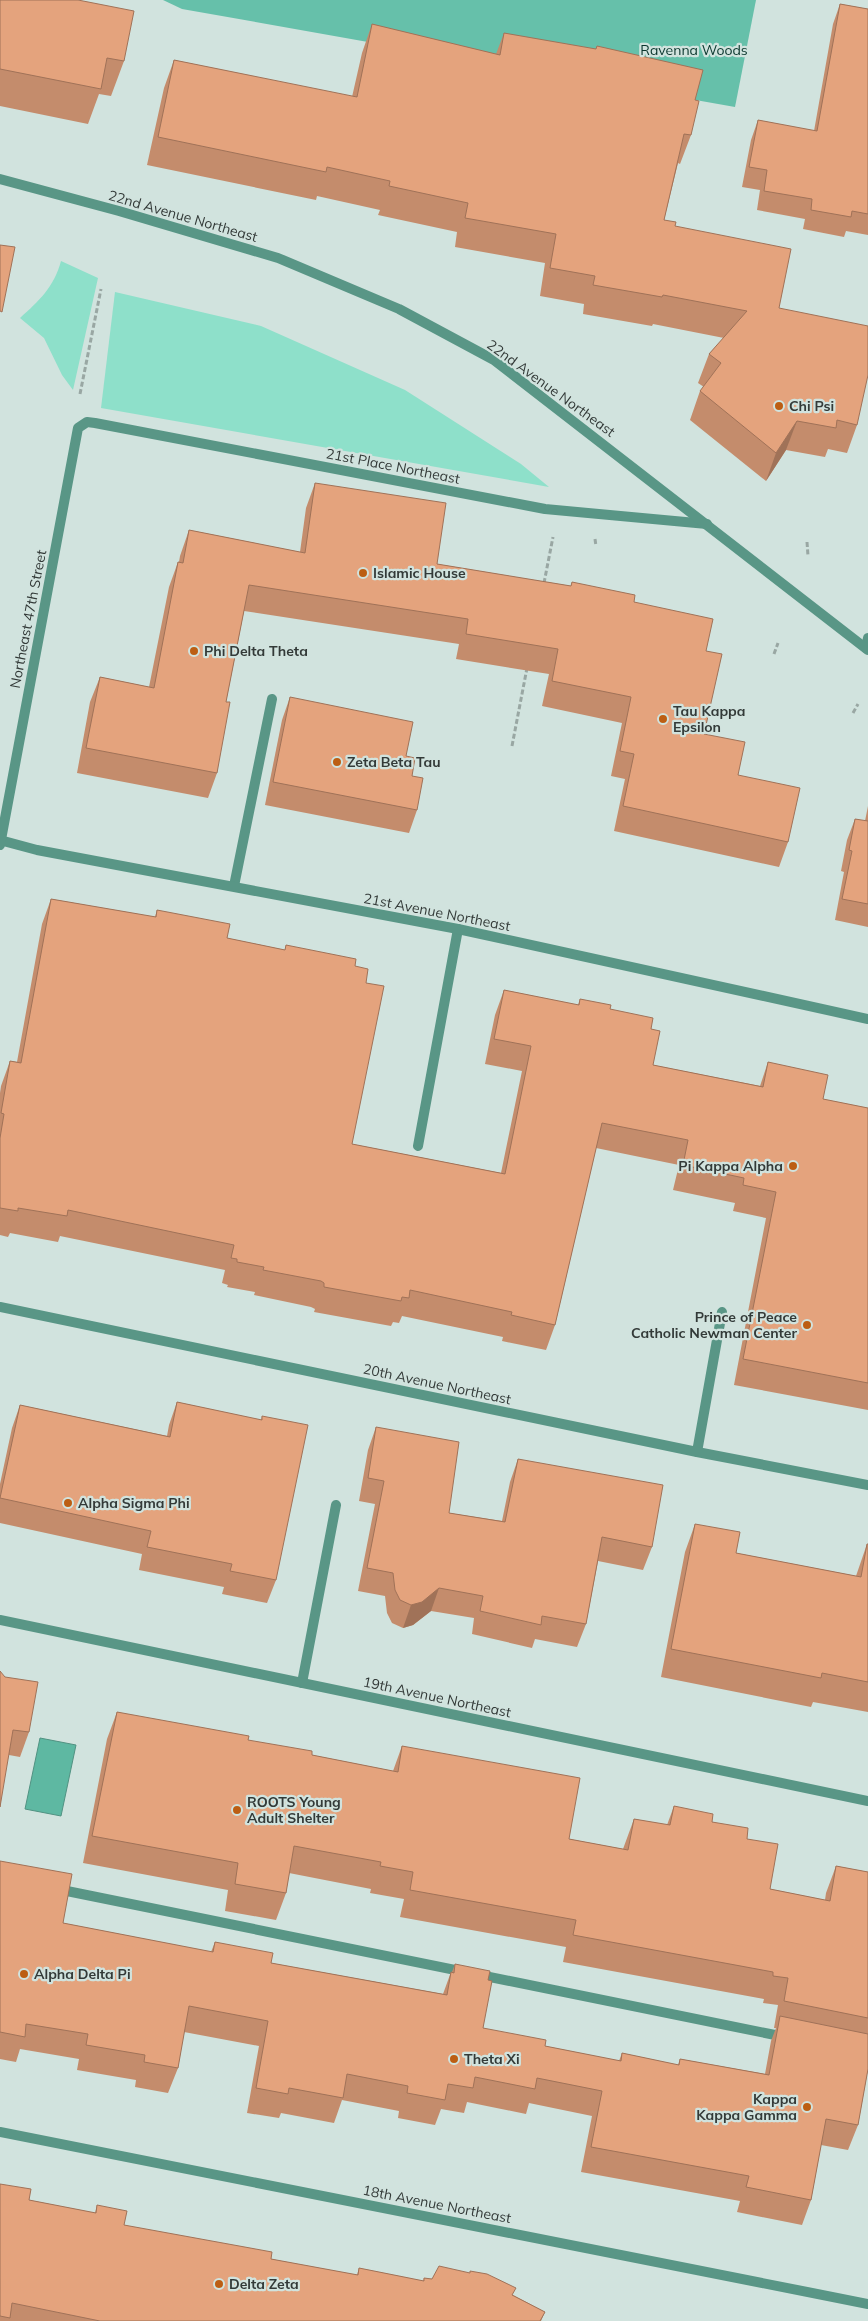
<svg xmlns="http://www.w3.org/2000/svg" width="868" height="2321" font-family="Mulish,sans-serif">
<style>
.green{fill:#8ee0ca}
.forest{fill:#66c0aa}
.water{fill:#5eb8a2;stroke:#519282}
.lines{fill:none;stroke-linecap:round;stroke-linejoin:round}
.path{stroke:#99a7a3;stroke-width:3;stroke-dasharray:5 2.5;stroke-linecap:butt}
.service{stroke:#599686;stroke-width:10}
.minor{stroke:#599686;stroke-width:10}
.tertiary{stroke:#599686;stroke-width:10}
.wall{fill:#c48c6c}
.shaded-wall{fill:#a07258}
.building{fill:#e4a37d;stroke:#a07258}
.poi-dot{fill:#bc5e13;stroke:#d1e3de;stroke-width:2}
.labels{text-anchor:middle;stroke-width:4.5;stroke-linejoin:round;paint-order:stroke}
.park-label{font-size:14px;fill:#0a362d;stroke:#d1e3de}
.street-label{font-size:14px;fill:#333a38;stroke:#d1e3de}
.poi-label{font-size:14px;font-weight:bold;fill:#333a38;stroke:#d1e3de;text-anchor:start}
</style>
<rect width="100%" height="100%" fill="#d1e3de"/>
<g class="green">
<path d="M61 261 98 278 73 390 62 375 44 338 20 318C39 301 54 287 61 261Z"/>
<polygon points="115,292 261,326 405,390 521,464 549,487 101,408"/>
</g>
<polygon class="forest" points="163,0 756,0 735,107 182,9"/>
<polygon class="water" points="40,1738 76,1745 61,1816 25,1809"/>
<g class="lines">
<g class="path">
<polyline points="80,394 101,289"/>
<polyline points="595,539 596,546"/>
<polyline points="807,542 808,556"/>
<polyline points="544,583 553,537"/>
<polyline points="774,654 778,643"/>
<polyline points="853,713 858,704"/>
<polyline points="512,746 527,668"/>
</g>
<g class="service">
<polyline points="234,886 272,699"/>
<polyline points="418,1146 458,929"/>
<polyline points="697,1452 722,1312"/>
<polyline points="302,1683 336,1505"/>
<polyline points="57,1889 785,2037"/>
</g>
<g class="minor">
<polyline points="866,648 868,638"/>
<polyline points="0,840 37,850 458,929 868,1019"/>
<polyline points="0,845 78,428 87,422 95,423 545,509 707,524"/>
<polyline points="0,1620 868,1801"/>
<polyline points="0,2132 868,2304"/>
</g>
<g class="tertiary">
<polyline points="0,179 119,211 278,258 399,309 494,360 868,650"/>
<polyline points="0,1307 697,1452 868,1485"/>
</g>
</g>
<g class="wall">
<polygon points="0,0 124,61 111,96 99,94 88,124 0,106"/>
<polygon points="840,4 868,9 868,235 846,231 844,237 803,229 805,219 757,210 760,190 742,187 751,140 758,120 814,131 833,24"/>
<polygon points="372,24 496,54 504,33 695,100 691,135 680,164 678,163 664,220 675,226 779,308 857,425 847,453 828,449 825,457 786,450 766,481 690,420 700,391 704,387 698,383 709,354 724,338 653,324 652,326 583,314 584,304 540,296 545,263 455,247 457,232 378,215 380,210 317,196 316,200 147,165 164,88 174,60 352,97 362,53"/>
<polygon points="315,483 437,564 571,586 572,582 634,602 706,651 704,734 738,775 788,842 779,867 614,831 625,779 611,776 622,723 542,706 549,674 456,659 459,644 244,611 226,702 217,773 208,798 77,773 90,702 100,677 149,687 169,587 178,562 179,562 180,556 189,530 300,552 306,508"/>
<polygon points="290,697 406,756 412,776 417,810 409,833 265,805 282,720"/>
<polygon points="868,806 868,927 835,920 844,872 841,871 847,840 855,819 865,821"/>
<polygon points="51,899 155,917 157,910 227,938 285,950 286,945 355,966 366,983 352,1144 501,1173 522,1071 485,1064 495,1015 504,990 578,1005 580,999 610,1009 651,1029 653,1065 760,1086 768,1062 823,1099 868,1108 868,1410 734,1385 766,1218 733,1211 735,1203 673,1190 679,1165 596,1148 555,1325 546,1350 502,1341 503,1337 402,1316 399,1323 393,1322 391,1326 314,1312 315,1309 311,1307 254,1295 255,1292 227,1287 228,1285 222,1283 225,1270 60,1236 58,1242 10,1233 8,1237 0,1235 0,1093 1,1086 10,1061 17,1062 42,924"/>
<polygon points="177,1402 261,1420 262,1416 276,1580 267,1603 222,1594 224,1587 139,1570 142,1554 0,1523 0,1484 12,1428 20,1405 167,1436 169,1425"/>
<polygon points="376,1427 449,1513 502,1521 510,1482 518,1459 652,1547 643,1570 598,1561 586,1624 577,1647 535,1639 532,1648 472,1634 474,1618 431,1611 413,1625 403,1628 392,1623 387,1613 385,1596 358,1591 375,1504 359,1501 368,1450"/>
<polygon points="695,1524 736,1553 856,1576 867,1544 868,1544 868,1712 813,1702 811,1707 661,1677 685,1552"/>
<polygon points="0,1671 29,1732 20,1757 9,1755"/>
<polygon points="117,1712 312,1755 393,1771 402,1746 569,1839 623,1849 634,1819 667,1825 674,1806 712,1822 747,1839 770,1889 825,1900 826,1893 836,1866 868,1872 868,2069 858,2125 848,2150 821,2145 811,2200 802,2225 737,2212 740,2201 581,2172 592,2116 529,2103 526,2114 467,2102 464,2113 441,2109 435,2125 398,2118 399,2111 342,2100 334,2123 281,2113 279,2118 247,2113 259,2046 184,2032 178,2068 168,2093 135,2087 136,2080 77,2070 79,2059 20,2049 16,2062 0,2059 0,1861 63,1923 211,1952 215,1942 271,1963 443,1994 451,1972 452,1972 455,1964 488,1980 483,2028 545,2046 619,2061 622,2053 678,2065 680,2059 765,2074 771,2041 776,2028 774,2028 778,2005 763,2003 764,1999 563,1962 566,1947 400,1917 404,1899 370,1893 371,1889 289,1873 286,1893 276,1920 225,1911 228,1890 83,1863 107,1739"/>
<polygon points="0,2184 29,2200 95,2213 97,2205 124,2225 271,2259 357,2275 359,2268 423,2281 424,2278 513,2295 545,2312 541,2321 0,2321"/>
</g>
<g class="shaded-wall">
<polygon points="797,421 786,450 766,481 776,453"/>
<polygon points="439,1588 431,1611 413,1625 403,1628 411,1605"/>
</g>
<g class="building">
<polygon points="0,0 78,0 134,11 124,61 107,58 101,89 0,69"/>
<polygon points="840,4 868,9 868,214 852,211 851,217 811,210 812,199 764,191 767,170 749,167 758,120 817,131"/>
<polygon points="372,24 500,55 504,33 596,49 597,46 703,70 695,100 699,101 691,135 684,134 664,220 676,222 675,226 791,249 779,308 868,326 868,375 857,425 837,420 836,428 797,421 776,453 700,391 721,363 709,354 747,311 663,295 662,297 593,285 595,276 550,268 556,234 465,218 468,203 389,186 390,181 327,167 326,172 158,137 174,60 357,97"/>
<polygon points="0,245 15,247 2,312 0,311"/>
<polygon points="315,483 446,503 437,564 571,586 572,582 635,595 634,602 713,619 706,651 722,654 704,734 745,742 738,775 800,788 788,842 623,806 634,754 620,751 631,697 552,681 558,649 466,634 468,619 249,585 226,702 230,702 217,773 86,748 100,677 154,688 178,562 183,563 189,530 305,553"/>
<polygon points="290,697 413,722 406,756 415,758 412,776 423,778 417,810 273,782"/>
<polygon points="855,819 868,821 868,904 842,899 852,851 849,850"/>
<polygon points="51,899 156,917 157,910 230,924 227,938 285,950 286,945 356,959 355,966 368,969 366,983 384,986 352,1144 505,1174 531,1046 494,1039 504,990 579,1005 580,999 611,1005 610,1009 653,1018 651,1029 660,1031 653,1065 763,1087 768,1062 828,1075 823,1099 868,1108 868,1383 743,1359 776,1192 743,1185 744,1178 683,1165 688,1140 602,1123 555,1325 511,1315 512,1312 410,1290 409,1298 402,1297 401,1301 324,1287 324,1283 321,1281 263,1270 264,1267 237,1262 237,1259 231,1258 234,1245 68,1210 67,1216 18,1208 18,1211 0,1208 0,1138 4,1114 1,1113 10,1061 21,1063"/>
<polygon points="177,1402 262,1420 262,1416 308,1425 276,1580 230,1571 232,1564 147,1547 151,1531 0,1498 20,1405 170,1437"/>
<polygon points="376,1427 459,1442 449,1513 505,1522 518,1459 663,1485 652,1547 602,1537 586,1624 542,1616 541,1625 480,1611 483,1596 439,1588 422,1602 411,1605 400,1600 395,1590 393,1573 367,1568 384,1481 368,1478"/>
<polygon points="695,1524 740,1532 736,1553 861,1577 867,1544 868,1544 868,1682 822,1673 821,1678 671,1649"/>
<polygon points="0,1671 5,1677 38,1682 29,1732 13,1730 0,1807"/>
<polygon points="117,1712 249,1736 248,1740 312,1751 312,1755 398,1772 402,1746 580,1778 569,1839 628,1850 634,1819 670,1825 674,1806 713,1814 712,1822 748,1828 747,1839 778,1844 770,1889 830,1901 836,1866 868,1872 868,2018 784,2001 788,1978 773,1976 773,1972 573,1935 576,1920 410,1890 413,1872 380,1866 381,1862 294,1846 286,1893 235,1884 238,1863 92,1836"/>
<polygon points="0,1861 72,1874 63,1923 213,1952 215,1942 273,1953 271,1963 447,1995 451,1972 454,1973 455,1964 490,1971 488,1980 492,1981 483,2028 546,2040 545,2046 621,2061 622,2053 679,2065 680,2059 769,2075 780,2016 868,2034 868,2069 858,2125 826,2119 811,2200 746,2187 749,2176 591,2147 602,2091 537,2078 535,2089 475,2077 473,2088 448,2084 445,2100 407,2093 408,2086 347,2074 343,2098 289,2088 288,2094 256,2088 268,2021 189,2006 178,2068 144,2062 145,2055 86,2045 88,2034 26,2024 25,2037 0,2032"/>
<polygon points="0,2184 31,2189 29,2200 96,2213 97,2205 127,2211 124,2225 272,2252 271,2259 358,2275 359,2268 424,2281 424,2278 432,2279 439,2266 470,2273 470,2271 487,2274 516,2288 512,2295 545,2312 540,2321 100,2321 12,2303 10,2318 0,2316"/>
</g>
<g class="poi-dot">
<circle cx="779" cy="406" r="5"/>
<circle cx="363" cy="573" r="5"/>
<circle cx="194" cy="651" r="5"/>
<circle cx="663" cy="719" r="5"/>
<circle cx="337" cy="762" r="5"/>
<circle cx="793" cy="1166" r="5"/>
<circle cx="807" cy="1325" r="5"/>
<circle cx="68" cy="1503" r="5"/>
<circle cx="237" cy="1810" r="5"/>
<circle cx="24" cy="1974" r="5"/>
<circle cx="454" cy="2059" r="5"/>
<circle cx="807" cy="2107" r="5"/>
<circle cx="219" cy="2284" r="5"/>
</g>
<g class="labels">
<g class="park-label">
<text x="694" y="55">Ravenna Woods</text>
</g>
<g class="street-label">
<text transform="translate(183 216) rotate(16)" y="5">22nd Avenue Northeast</text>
<text transform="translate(551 388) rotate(36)" y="5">22nd Avenue Northeast</text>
<text transform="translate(393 466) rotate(11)" y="5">21st Place Northeast</text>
<text transform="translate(28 619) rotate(-79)" y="5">Northeast 47th Street</text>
<text transform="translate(437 912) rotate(11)" y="5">21st Avenue Northeast</text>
<text transform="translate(437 1384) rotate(12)" y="5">20th Avenue Northeast</text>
<text transform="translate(437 1697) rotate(12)" y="5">19th Avenue Northeast</text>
<text transform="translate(437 2204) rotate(11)" y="5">18th Avenue Northeast</text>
</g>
<g class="poi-label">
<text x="789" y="411">Chi Psi</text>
<text x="373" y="578">Islamic House</text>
<text x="204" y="656">Phi Delta Theta</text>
<text x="673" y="716">Tau Kappa<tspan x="673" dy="16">Epsilon</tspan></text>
<text x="347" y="767">Zeta Beta Tau</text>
<text x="783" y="1171" text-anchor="end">Pi Kappa Alpha</text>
<text x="797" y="1322" text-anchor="end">Prince of Peace<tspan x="797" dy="16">Catholic Newman Center</tspan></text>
<text x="78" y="1508">Alpha Sigma Phi</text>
<text x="247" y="1807">ROOTS Young<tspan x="247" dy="16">Adult Shelter</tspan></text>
<text x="34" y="1979">Alpha Delta Pi</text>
<text x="464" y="2064">Theta Xi</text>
<text x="797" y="2104" text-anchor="end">Kappa<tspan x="797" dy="16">Kappa Gamma</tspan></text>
<text x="229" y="2289">Delta Zeta</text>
</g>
</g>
</svg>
